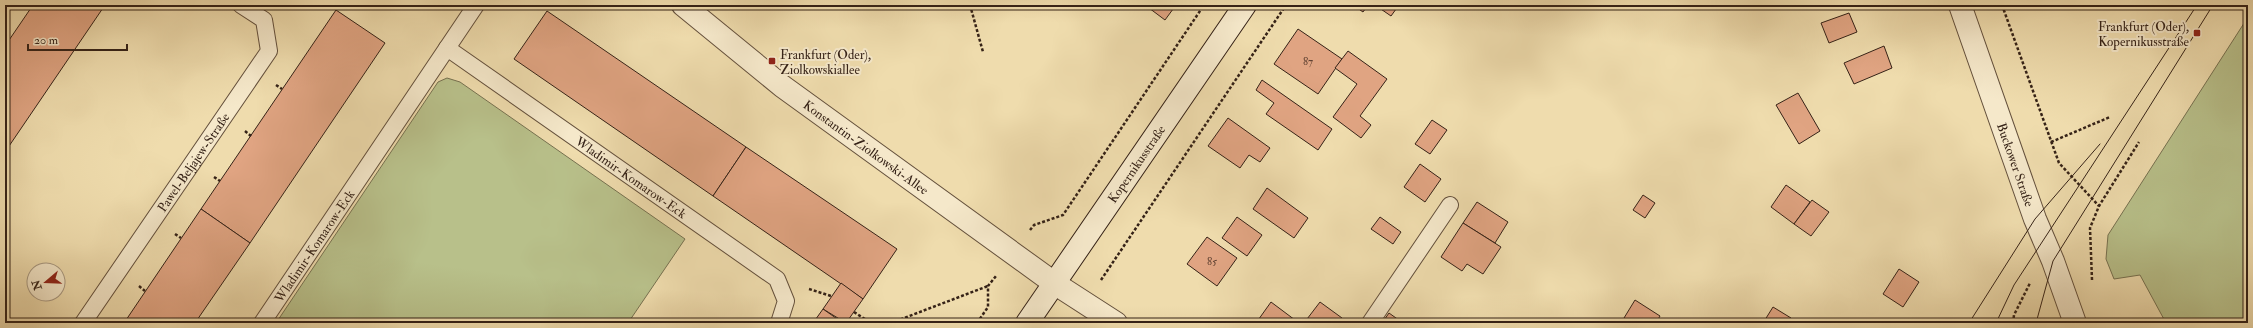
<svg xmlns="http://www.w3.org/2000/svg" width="2253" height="328" font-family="'IM FELL Double Pica',serif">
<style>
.green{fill:#b8c08a;stroke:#767150}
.building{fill:#e0a482;stroke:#352217}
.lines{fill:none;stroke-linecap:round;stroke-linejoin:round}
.lane-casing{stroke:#64503c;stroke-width:18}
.street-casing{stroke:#64503c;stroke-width:24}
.secondary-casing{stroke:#352217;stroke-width:24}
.path{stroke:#352217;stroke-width:2.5;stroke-dasharray:3 2;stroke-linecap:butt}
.lane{stroke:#f5e8ca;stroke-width:16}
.street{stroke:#f5e8ca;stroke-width:22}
.secondary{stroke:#f5e8ca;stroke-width:22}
.tram{stroke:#352217;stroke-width:1}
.poi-dot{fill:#8f2418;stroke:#f5e8ca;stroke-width:1.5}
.labels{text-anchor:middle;stroke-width:4;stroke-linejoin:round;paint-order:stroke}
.number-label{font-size:11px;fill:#604232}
.poi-label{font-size:13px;fill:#352217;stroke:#f5e8ca;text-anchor:end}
.street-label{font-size:13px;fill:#352217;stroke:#f5e8ca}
</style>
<rect width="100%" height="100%" fill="#efdcad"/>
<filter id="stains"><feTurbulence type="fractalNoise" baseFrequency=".005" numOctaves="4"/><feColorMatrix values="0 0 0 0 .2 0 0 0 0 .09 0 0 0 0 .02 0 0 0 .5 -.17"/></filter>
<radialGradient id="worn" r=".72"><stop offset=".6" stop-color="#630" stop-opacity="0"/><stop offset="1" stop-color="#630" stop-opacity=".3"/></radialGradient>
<g class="green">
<polygon points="2248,17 2248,323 2166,323 2140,275 2114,279 2106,259 2108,235"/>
<polygon points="447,78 460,82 685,239 628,323 276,323 438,82"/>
</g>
<g class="building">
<polygon points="33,5 105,5 5,152 5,46"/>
<polygon points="1145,5 1176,5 1165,20"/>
<polygon points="1353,5 1368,5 1363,12"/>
<polygon points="1375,5 1399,5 1391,16"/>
<polygon points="336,10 385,43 250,243 201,209"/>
<polygon points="547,11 746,147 713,196 514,59"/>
<polygon points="1849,13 1857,32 1829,43 1821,23"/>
<polygon points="1298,29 1342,59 1318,94 1274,64"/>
<polygon points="1884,46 1892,68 1854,84 1844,63"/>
<polygon points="1348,51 1387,79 1360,116 1371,125 1361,138 1333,117 1357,84 1335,68"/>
<polygon points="1262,80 1332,129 1318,150 1266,114 1274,103 1256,90"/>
<polygon points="1798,93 1820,131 1799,144 1776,105"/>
<polygon points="1228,118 1270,148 1260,162 1249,155 1240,168 1208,146"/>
<polygon points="1432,120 1447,130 1430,154 1415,144"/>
<polygon points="746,147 897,249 863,299 713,196"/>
<polygon points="1420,164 1441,179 1425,202 1404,187"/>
<polygon points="1786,185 1810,202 1794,224 1771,207"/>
<polygon points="1267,188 1308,218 1294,238 1253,209"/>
<polygon points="1643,195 1655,203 1645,218 1633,210"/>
<polygon points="1812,200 1829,212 1811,236 1794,224"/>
<polygon points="1477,202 1508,222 1495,243 1463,223"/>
<polygon points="201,209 250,243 195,323 124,323"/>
<polygon points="1237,217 1262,235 1247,256 1222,238"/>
<polygon points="1380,217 1401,232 1393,244 1371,229"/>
<polygon points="1463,223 1501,247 1483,274 1467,264 1462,271 1441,257"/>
<polygon points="1207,237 1237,258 1217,286 1187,264"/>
<polygon points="1899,269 1919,282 1903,307 1883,294"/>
<polygon points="841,283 863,299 846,323 823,309"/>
<polygon points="1635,300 1660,316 1656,323 1632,323 1624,318"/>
<polygon points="1271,302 1299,323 1256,323"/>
<polygon points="1320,302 1342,318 1339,323 1304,323"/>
<polygon points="1773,307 1791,318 1788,323 1763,323"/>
<polygon points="823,309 843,323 813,323"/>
<polygon points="1389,313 1403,323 1382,323"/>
</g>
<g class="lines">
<g class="lane-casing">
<g id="lane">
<path id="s1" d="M447 48 777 279 786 301 779 323"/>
<path id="s2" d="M83 323 269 51 264 20 241 5"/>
<path id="s3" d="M262 323 476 5"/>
<polyline points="1370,323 1450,205"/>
</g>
</g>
<g class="street-casing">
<g id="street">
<path id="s4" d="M683 5 782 86 1054 283 1116 323"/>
<path id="s5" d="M1960 5 2035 219 2053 261 2075 323"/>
</g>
</g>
<g class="secondary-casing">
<g id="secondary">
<path id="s6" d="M1027 323 1245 5"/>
</g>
</g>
<g class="path">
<polyline points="970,5 983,52"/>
<polyline points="2002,5 2059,163 2099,206"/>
<polyline points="5,45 6,45"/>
<polyline points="276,85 282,89"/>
<polyline points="245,131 251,136"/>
<polyline points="2051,142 2110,117"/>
<polyline points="214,177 220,181"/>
<polyline points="1030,230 1034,225 1063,215 1204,5"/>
<polyline points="175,234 181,238"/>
<polyline points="1101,280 1286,5"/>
<polyline points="2092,280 2090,228 2099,206 2139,142"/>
<polyline points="139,286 145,291"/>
<polyline points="809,289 831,296"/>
<polyline points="854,312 871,323"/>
<polyline points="891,323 988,286"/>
<polyline points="977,323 988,307 988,286 996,276"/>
<polyline points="2013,323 2014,315 2030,283"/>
</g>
<use href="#lane" class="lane"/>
<use href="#street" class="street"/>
<use href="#secondary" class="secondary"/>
<g class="tram">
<polyline points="1969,323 2035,219 2100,144"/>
<polyline points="1996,323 2014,285 2197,5"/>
<polyline points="2036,323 2053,261 2213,5"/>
</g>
</g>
<g class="poi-dot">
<rect x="2193" y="29" width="8" height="8" rx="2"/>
<rect x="768" y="57" width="8" height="8" rx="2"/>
</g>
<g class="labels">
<g class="number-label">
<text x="1308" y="65">87</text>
<text x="1212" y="265">85</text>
</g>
<g class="poi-label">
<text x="2189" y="31">Frankfurt (Oder),<tspan x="2189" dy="15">Kopernikusstraße</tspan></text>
<text x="780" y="59" text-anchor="start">Frankfurt (Oder),<tspan x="780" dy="15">Ziolkowskiallee</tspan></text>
</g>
<g class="street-label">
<text dy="5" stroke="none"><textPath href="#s4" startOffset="232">Konstantin-Ziolkowski-Allee</textPath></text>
<text dy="5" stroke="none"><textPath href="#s2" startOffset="195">Pawel-Beljajew-Straße</textPath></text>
<text dy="5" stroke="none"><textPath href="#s6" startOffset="193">Kopernikusstraße</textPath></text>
<text dy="5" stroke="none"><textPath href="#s5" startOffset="169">Buckower Straße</textPath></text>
<text dy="5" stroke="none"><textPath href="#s1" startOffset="225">Wladimir-Komarow-Eck</textPath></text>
<text dy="5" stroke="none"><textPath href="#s3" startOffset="93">Wladimir-Komarow-Eck</textPath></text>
</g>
</g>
<rect width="2253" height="328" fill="none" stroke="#efdcad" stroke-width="20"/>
<rect x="6" y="6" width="2241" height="316" fill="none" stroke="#352217" stroke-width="2"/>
<rect x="10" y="10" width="2233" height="308" fill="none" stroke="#352217"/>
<g transform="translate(46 282) rotate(251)"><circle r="19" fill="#f5e8ca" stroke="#a89982"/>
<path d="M0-3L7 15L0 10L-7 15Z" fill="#8f2418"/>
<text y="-6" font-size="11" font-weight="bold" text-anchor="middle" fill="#352217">N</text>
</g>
<path d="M28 44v6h99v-6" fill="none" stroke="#352217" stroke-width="2"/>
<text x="34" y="44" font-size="12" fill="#352217" stroke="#f5e8ca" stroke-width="3" paint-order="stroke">20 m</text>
<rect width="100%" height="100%" filter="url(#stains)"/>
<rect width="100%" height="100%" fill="url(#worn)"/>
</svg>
